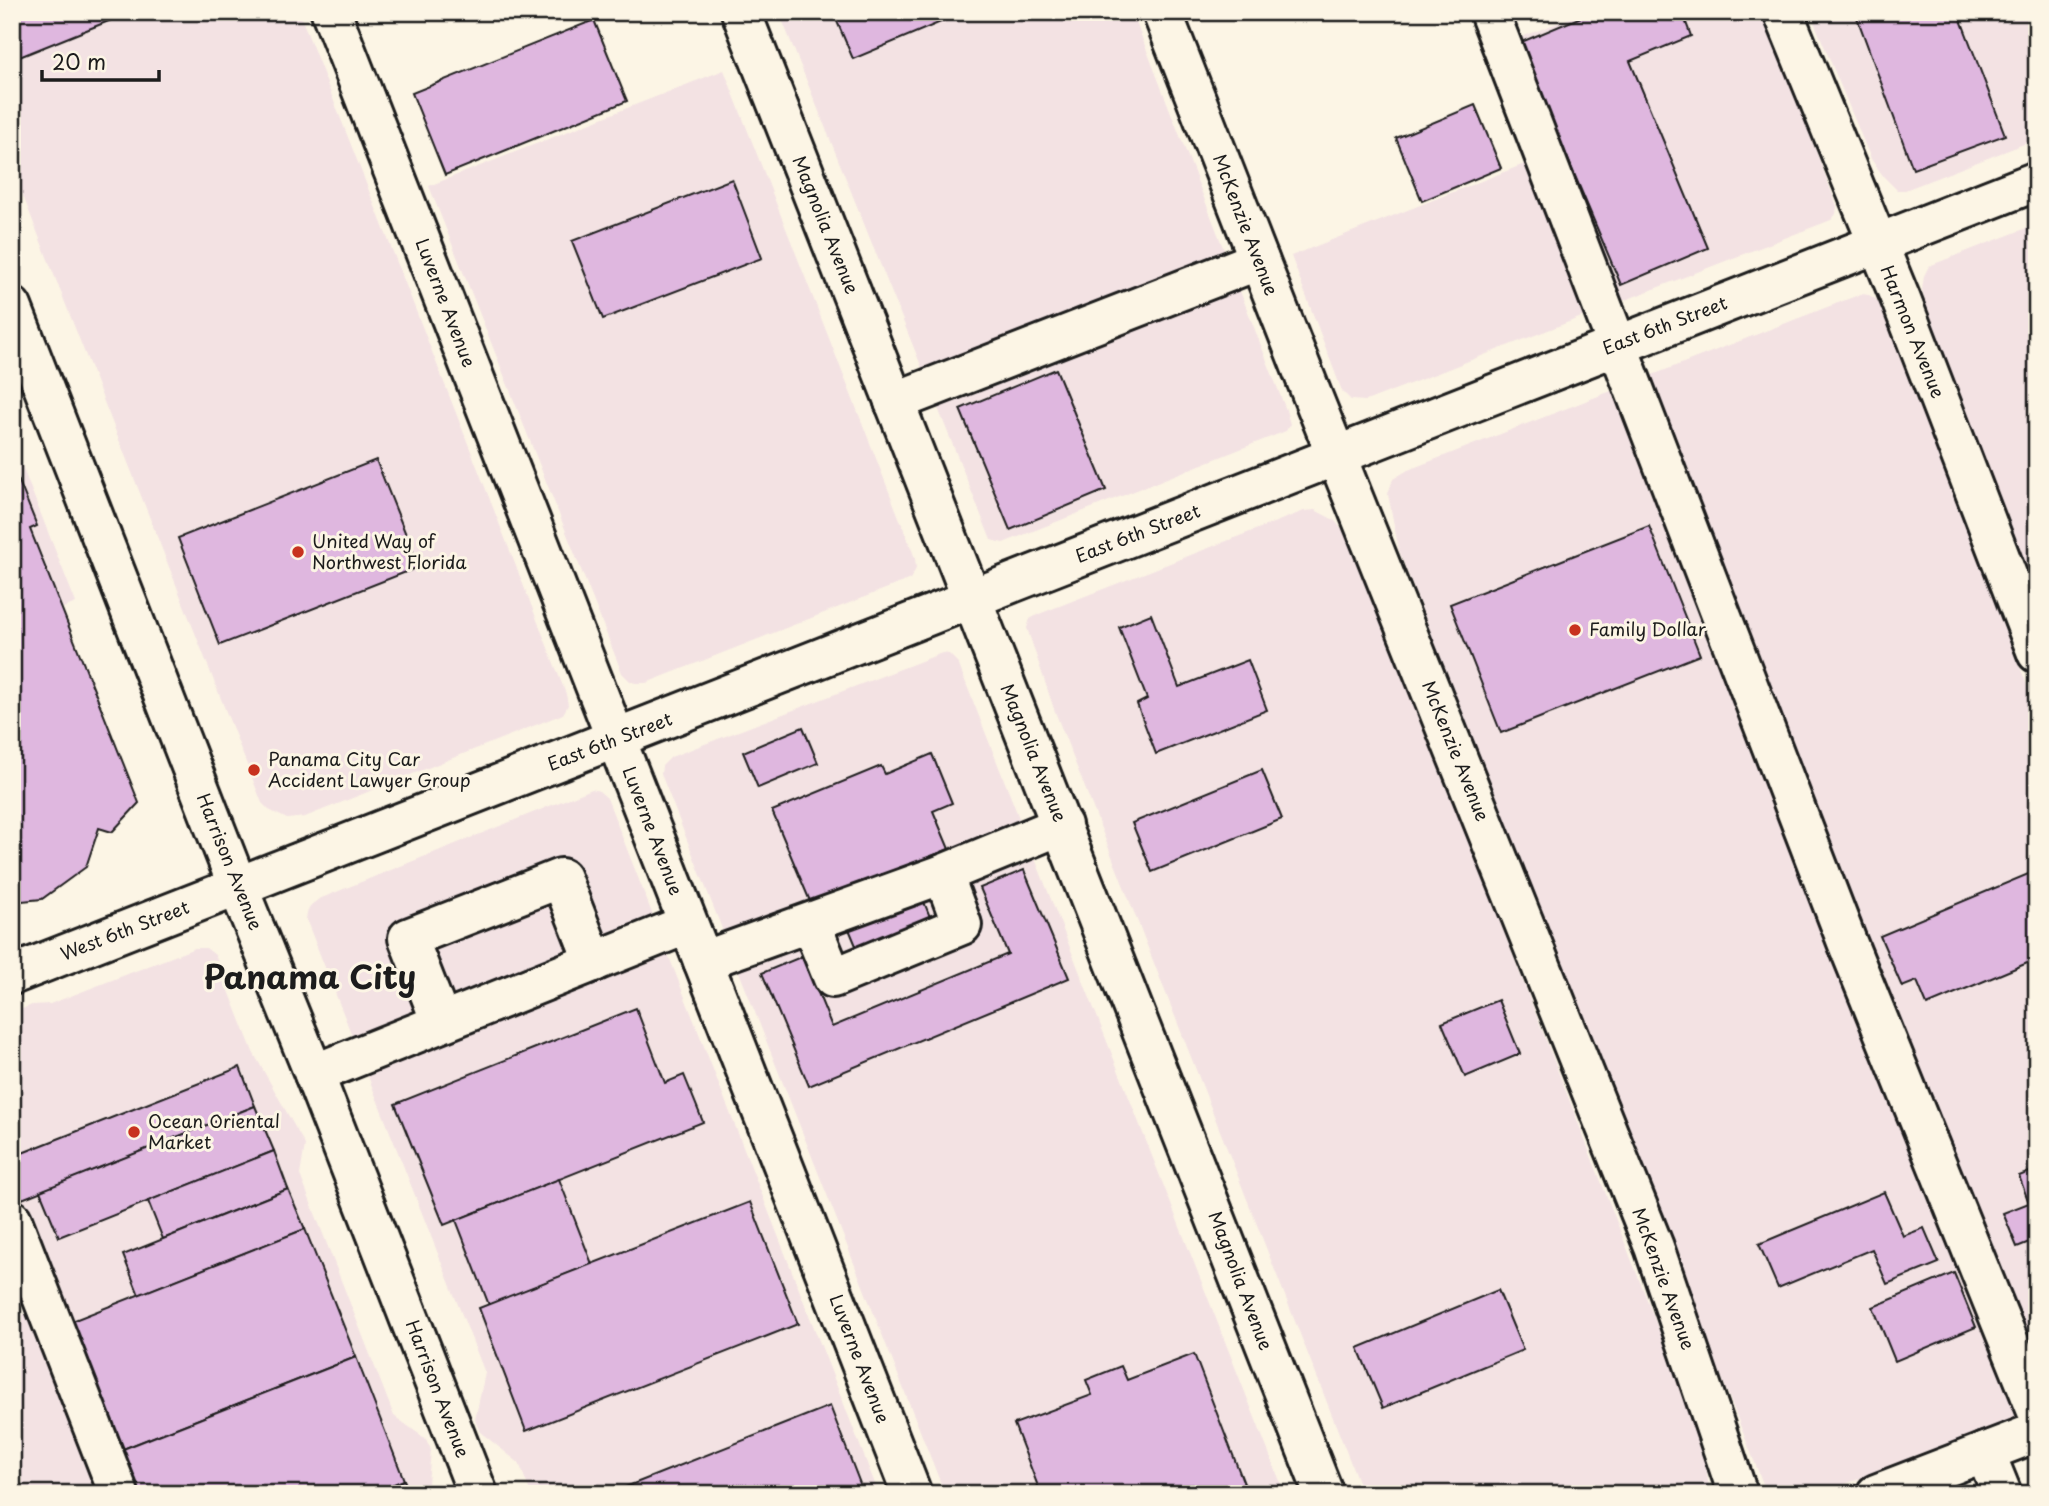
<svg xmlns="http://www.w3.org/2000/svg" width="2049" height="1506" font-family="'Playpen Sans',sans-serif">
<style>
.built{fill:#f3e2e3}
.building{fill:#dfb7df;stroke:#1c1c1c;stroke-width:2}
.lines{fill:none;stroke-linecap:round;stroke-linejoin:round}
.minor-casing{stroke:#1c1c1c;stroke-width:44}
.major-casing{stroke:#1c1c1c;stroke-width:44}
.minor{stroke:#fcf5e5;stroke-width:38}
.major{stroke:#fcf5e5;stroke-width:38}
.poi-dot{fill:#c8321e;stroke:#fcf5e5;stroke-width:2.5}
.labels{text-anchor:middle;stroke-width:6;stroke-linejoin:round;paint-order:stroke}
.street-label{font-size:18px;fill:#1c1c1c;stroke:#fcf5e5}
.poi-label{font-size:18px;fill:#1c1c1c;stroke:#fcf5e5;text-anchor:start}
.town-label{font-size:32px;font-weight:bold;fill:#1c1c1c;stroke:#fcf5e5}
</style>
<rect width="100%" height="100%" fill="#fcf5e5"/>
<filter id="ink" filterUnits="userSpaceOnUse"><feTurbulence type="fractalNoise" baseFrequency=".0143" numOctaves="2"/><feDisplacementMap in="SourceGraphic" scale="14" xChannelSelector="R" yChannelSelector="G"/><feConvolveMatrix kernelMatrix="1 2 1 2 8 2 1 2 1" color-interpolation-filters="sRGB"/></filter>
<g filter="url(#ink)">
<g class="built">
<polygon points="12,12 299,12 566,694 568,705 563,714 305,817 287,819 269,810 262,803 12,168"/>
<polygon points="779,12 1132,12 1286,410 1290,424 1286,431 1003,543 991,540"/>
<polygon points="1585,12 1763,12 1837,206 1836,214 1831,220 1366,401 1351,400 1342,391 1291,256 1532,161 1489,50"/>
<polygon points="1810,12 2037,12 2037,139 1905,190 1897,190 1884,177 1871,159"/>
<polygon points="724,70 915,558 916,569 910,579 903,582 646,683 635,683 630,681 622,673 429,186"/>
<polygon points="2037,224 2037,594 1928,314 1922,290 1924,276 1929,266"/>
<polygon points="1861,294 1869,295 1877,300 1881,307 2037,711 2037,1411 1819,1494 1767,1494 1399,551 1388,494 1393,479 1408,470"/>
<polygon points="12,441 76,603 12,628"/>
<polygon points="1315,510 1334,520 1344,531 1488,891 1681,1387 1706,1468 1710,1494 1363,1494 1054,709 1027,628 1030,619 1039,614 1304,511"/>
<polygon points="942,653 949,654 958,663 1285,1494 945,1494 661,774 662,766 671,757"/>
<polygon points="592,789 599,791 607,798 879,1494 531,1494 519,1463 480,1432 475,1420 485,1373 306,919 307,913 311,905 319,899"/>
<polygon points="195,948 206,948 215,955 253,1052 305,1145 300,1175 394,1416 426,1439 431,1450 427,1494 12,1494 12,1319 52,1303 12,1206 12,1013 32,1005 50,1004"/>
</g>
<g class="building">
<polygon points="12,12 131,12 12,60"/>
<polygon points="833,12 951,12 953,17 853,59"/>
<polygon points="1593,12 1682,12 1691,36 1630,61 1708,248 1621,285 1519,43"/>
<polygon points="1855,12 1958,12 2005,135 1913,169"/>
<polygon points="594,20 627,101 445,175 412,93"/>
<polygon points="1475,105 1501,168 1422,201 1396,138"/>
<polygon points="732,179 762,258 603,319 572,241"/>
<polygon points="1056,369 1106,490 1010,530 960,409"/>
<polygon points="376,460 419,567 220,645 178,538"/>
<polygon points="12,464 37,526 30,529 139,803 112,832 99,828 86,867 42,899 12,902"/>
<polygon points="1649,526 1700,655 1501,733 1450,604"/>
<polygon points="1151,614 1179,687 1248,660 1267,710 1156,754 1137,704 1147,699 1119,627"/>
<polygon points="803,727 818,763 758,788 743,752"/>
<polygon points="932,754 952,803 933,811 949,849 812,906 772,811 881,766 885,774"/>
<polygon points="1262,770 1282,819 1152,872 1132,823"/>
<polygon points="1024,870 1069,978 809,1086 762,973 803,956 832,1027 1008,954 980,888"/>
<polygon points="2033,872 2037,882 2037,959 1927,1005 1917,981 1902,987 1880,936"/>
<polygon points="918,887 932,922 859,953 844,917"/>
<polygon points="1498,1000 1520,1054 1465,1077 1442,1023"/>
<polygon points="636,1008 665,1083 684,1075 703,1122 444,1225 395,1104"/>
<polygon points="240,1067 255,1106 22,1199 12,1173 12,1157"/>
<polygon points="255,1106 274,1151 59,1237 40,1191"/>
<polygon points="274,1151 288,1189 163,1239 148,1201"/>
<polygon points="2037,1169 2037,1239 2017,1247 2003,1213 2029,1203 2019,1176"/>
<polygon points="559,1179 592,1264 489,1305 456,1220"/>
<polygon points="288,1189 305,1229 139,1295 123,1255"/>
<polygon points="1884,1192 1903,1236 1924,1228 1939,1263 1887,1284 1872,1249 1778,1288 1759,1244"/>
<polygon points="750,1202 798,1324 526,1431 479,1308"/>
<polygon points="305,1229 356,1357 123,1449 72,1321"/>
<polygon points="1954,1273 1976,1327 1895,1361 1873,1307"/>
<polygon points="1498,1290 1523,1350 1383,1408 1358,1348"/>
<polygon points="1194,1354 1248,1494 1041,1494 1014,1424 1092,1395 1086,1380 1121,1366 1127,1380"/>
<polygon points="356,1357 404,1480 370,1494 141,1494 123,1449"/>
<polygon points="830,1406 864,1494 608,1494"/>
<polygon points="404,1480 410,1494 370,1494"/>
</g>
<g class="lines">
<g class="minor-casing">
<g id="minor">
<polyline points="331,12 912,1494"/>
<polyline points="741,12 1324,1494"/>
<polyline points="1162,12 1314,400 1654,1247 1738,1494"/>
<polyline points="1489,12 1847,942 2037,1411"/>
<polyline points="1783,12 1901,300 2037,653"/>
<polyline points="894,402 1259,260"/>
<polyline points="238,887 314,1074 478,1494"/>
<polyline points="811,924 833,978 962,925 943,874"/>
<polyline points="703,961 943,874 1062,825"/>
<polyline points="441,1022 408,938 561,878 594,962"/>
<polyline points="314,1074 688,924"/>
<polyline points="12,1220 119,1494"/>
<polyline points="1985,1452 2002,1494"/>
<polyline points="1876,1494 2037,1432"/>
</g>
</g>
<g class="major-casing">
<g id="major">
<polyline points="12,307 238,887"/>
<polyline points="12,975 2037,181"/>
</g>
</g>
<use href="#minor" class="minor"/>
<use href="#major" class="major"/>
</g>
</g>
<g class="poi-dot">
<circle cx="298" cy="552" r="7"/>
<circle cx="1575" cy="630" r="7"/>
<circle cx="254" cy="770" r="7"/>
<circle cx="134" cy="1132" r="7"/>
</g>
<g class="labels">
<g class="street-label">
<text transform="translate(825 225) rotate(68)" y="6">Magnolia Avenue</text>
<text transform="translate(1245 225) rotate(69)" y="6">McKenzie Avenue</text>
<text transform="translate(445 303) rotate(69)" y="6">Luverne Avenue</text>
<text transform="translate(1665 326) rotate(-21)" y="6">East 6th Street</text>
<text transform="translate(1912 332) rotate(68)" y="6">Harmon Avenue</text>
<text transform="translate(1138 534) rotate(-21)" y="6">East 6th Street</text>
<text transform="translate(610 742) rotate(-21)" y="6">East 6th Street</text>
<text transform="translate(1455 751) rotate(68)" y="6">McKenzie Avenue</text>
<text transform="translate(1033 753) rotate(68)" y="6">Magnolia Avenue</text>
<text transform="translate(652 831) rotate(69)" y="6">Luverne Avenue</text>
<text transform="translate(229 862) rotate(68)" y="6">Harrison Avenue</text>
<text transform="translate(125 931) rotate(-21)" y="6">West 6th Street</text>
<text transform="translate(1663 1279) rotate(70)" y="6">McKenzie Avenue</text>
<text transform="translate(1240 1281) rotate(69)" y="6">Magnolia Avenue</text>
<text transform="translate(859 1359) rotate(69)" y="6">Luverne Avenue</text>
<text transform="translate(437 1389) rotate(69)" y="6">Harrison Avenue</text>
</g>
<g class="poi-label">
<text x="312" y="548">United Way of<tspan x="312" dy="21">Northwest Florida</tspan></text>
<text x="1589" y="636">Family Dollar</text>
<text x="268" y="766">Panama City Car<tspan x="268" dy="21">Accident Lawyer Group</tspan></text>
<text x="148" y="1128">Ocean Oriental<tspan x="148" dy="21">Market</tspan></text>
</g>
<g class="town-label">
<text x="310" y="989">Panama City</text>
</g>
</g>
<rect width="2049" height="1506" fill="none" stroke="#fcf5e5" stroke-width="42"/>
<rect x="21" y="21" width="2007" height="1464" fill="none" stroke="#1c1c1c" stroke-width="2.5" filter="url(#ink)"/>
<path d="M42 70v10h117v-10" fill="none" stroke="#1c1c1c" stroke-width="3.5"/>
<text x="52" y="70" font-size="21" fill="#1c1c1c" stroke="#fcf5e5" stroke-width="5" paint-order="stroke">20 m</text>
</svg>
